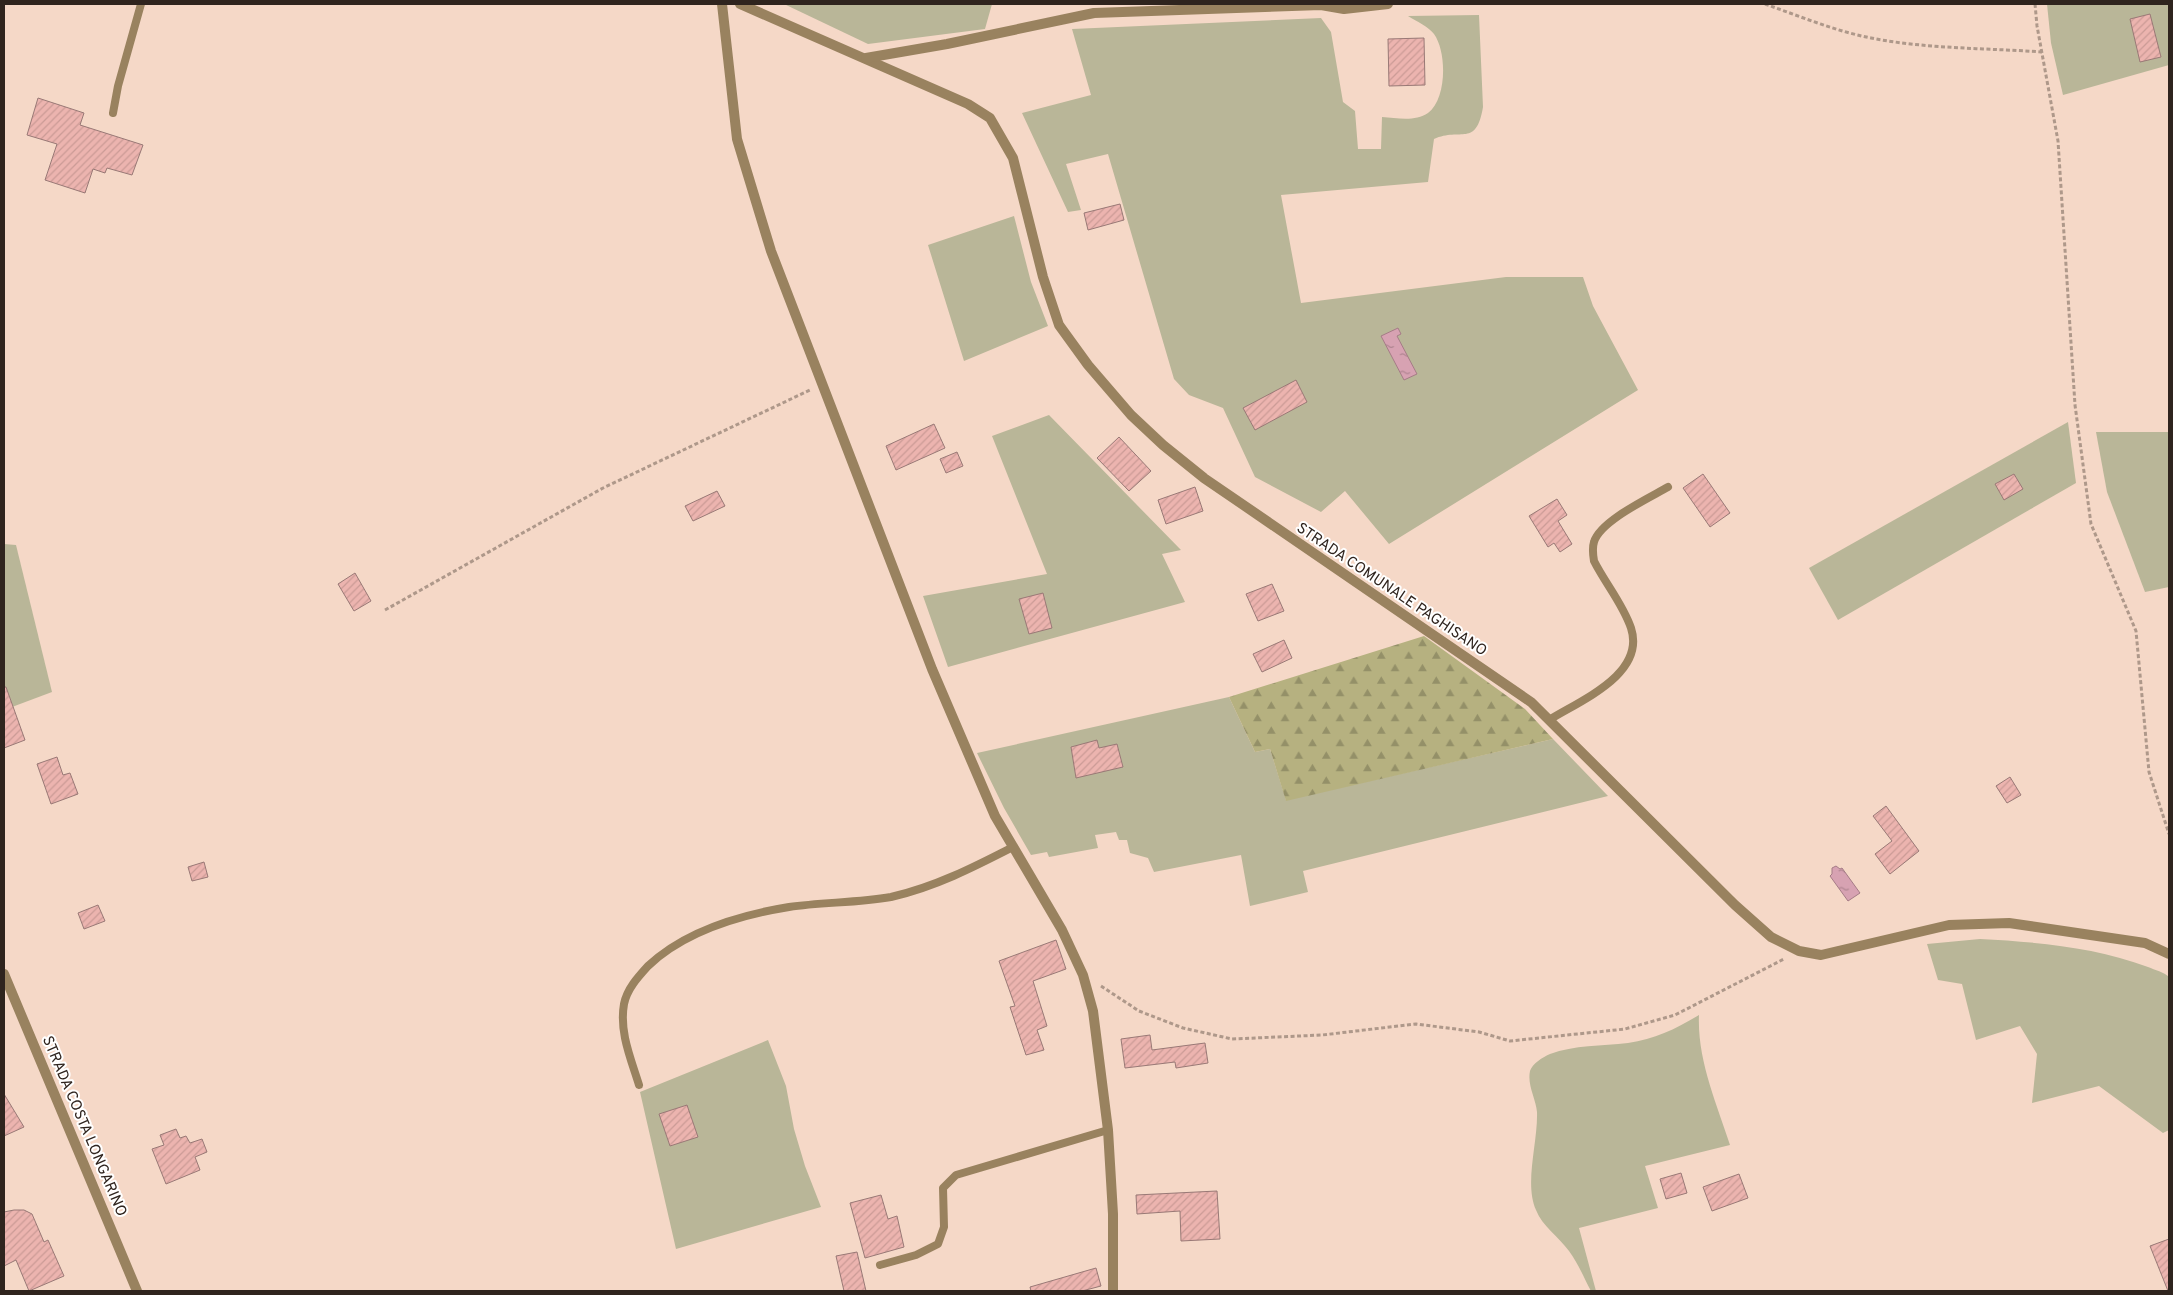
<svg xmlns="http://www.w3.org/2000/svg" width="2173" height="1295" font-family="Overpass,sans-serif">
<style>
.green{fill:#b9b698}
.forest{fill:url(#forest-firs)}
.water{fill:url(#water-ripples);stroke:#a57c86}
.building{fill:url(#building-hatch);stroke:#997976}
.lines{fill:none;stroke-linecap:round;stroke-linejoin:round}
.path{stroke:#ae988a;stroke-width:3;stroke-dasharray:4 2.5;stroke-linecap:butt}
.service{stroke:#99825f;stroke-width:8}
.minor{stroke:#99825f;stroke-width:10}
.labels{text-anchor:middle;stroke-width:4;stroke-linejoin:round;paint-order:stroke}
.street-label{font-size:15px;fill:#2f241e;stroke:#fff}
</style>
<defs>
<pattern id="forest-firs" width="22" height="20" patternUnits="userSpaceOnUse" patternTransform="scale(1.25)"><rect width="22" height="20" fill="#b6b180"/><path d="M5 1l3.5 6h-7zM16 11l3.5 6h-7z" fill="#949068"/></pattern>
<pattern id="water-ripples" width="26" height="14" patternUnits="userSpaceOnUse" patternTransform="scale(1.25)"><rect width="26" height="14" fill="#d7a2b2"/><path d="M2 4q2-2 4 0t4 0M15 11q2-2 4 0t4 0" fill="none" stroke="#af8490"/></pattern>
<pattern id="building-hatch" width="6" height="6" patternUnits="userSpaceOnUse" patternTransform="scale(1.25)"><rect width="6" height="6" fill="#ecb4af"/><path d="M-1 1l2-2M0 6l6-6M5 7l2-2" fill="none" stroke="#cb9b96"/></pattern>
</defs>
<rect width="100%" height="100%" fill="#f5d8c7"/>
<g class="green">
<polygon points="784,4 992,4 985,29 868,44"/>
<polygon points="2047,4 2169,4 2169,65 2063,95 2051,43"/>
<path d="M1479 15 1483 107C1476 148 1461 127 1434 139L1428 182 1281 195 1301 303 1506 277H1583L1593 306 1638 390 1389 544 1345 491 1321 512 1255 477 1223 408 1189 395 1174 379 1108 154 1066 164 1081 210 1068 212 1022 113 1091 95 1072 29 1321 18 1331 32 1343 102 1355 111 1358 149H1381L1382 117C1397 118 1415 122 1428 113 1447 99 1447 52 1434 34 1429 27 1416 21 1408 16Z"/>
<polygon points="1014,216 1031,282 1048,326 964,361 928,245"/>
<polygon points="1049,415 1181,550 1162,554 1185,602 948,667 923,596 1047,574 992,436"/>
<polygon points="2068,422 2076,483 1838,620 1809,568"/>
<polygon points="2096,432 2169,432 2169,587 2145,592 2107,492"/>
<polygon points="4,544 16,545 52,692 4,710"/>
<polygon points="1229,697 1255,752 1270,749 1286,800 1553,739 1608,796 1303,871 1308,892 1250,906 1241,855 1154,872 1148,858 1130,853 1127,840 1119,840 1116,832 1095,835 1098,848 1049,857 1047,852 1031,855 1004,808 977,753"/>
<path d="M1980 939C2037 942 2095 947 2148 967 2155 970 2164 972 2169 977V1130L2163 1133 2099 1086 2032 1103 2037 1054 2020 1026 1976 1040 1962 984 1938 980 1927 944Z"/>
<path d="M1699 1015C1697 1060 1717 1104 1730 1145L1645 1166 1658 1208 1579 1228 1596 1291H1591C1584 1278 1578 1263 1569 1251 1559 1237 1542 1226 1536 1210 1524 1183 1538 1143 1537 1112 1536 1099 1527 1085 1530 1071 1532 1064 1543 1057 1550 1054 1574 1045 1602 1046 1628 1043 1655 1039 1676 1029 1699 1015Z"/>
<polygon points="768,1040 786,1086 794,1129 805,1166 821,1207 676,1249 640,1092"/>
</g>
<polygon class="forest" points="1424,636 1525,709 1553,739 1286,801 1270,749 1255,752 1229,697"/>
<g class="water">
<polygon points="1398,328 1401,334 1397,336 1417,374 1404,380 1381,336"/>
<polygon points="1836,866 1840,869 1842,868 1860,893 1848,901 1830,876 1832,874 1832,868"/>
</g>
<g class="building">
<polygon points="2150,14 2161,57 2140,62 2130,19"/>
<polygon points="1424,38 1425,85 1389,86 1388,39"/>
<polygon points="38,98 84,113 80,125 143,145 132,175 107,168 105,173 93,169 85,193 45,180 57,144 27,135"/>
<polygon points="1120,204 1124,220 1088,230 1084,213"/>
<polygon points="1296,380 1307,402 1255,430 1243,408"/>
<polygon points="934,424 945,448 896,470 886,446"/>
<polygon points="1119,437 1151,471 1129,491 1097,458"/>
<polygon points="957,452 963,466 946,473 940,459"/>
<polygon points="1703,474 1730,513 1710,527 1683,488"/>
<polygon points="2014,474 2023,489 2004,500 1995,484"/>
<polygon points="1195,487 1203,511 1166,524 1158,500"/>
<polygon points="717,491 725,506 693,521 685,506"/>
<polygon points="1557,499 1567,515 1558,521 1572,544 1560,552 1554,543 1548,547 1529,516"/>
<polygon points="355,573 371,601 354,611 338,584"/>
<polygon points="1272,584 1284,611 1258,621 1246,594"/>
<polygon points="1043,593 1052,628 1029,634 1019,599"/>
<polygon points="1284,640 1292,658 1262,672 1253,654"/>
<polygon points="4,687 6,687 25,740 4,748"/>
<polygon points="1097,740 1099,748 1117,744 1123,767 1076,778 1071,747"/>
<polygon points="57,757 63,775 70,773 78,794 51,804 37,764"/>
<polygon points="2010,777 2021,795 2007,803 1996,786"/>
<polygon points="1886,806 1919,851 1890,874 1875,854 1892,841 1873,816"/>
<polygon points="204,862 208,877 192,881 188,867"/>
<polygon points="98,905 105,921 84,929 78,913"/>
<polygon points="1056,940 1066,969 1033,981 1047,1026 1037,1030 1044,1050 1026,1055 1010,1007 1015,1006 999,961"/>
<polygon points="1150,1035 1152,1050 1205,1043 1208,1063 1176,1068 1175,1062 1125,1068 1121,1039"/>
<polygon points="4,1094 24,1127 4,1136"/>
<polygon points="687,1105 698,1137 670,1146 659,1114"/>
<polygon points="176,1129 180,1138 186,1136 190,1143 202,1139 207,1152 195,1157 200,1170 166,1184 152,1149 164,1145 160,1135"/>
<polygon points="1681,1173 1687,1193 1666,1199 1660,1179"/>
<polygon points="1739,1174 1748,1198 1712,1211 1703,1187"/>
<polygon points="1217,1191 1220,1239 1181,1241 1180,1211 1137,1214 1136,1195"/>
<polygon points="881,1195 888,1219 897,1216 904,1247 865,1258 850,1203"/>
<polygon points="14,1210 24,1210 32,1214 44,1242 48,1240 64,1276 29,1291 16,1260 4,1266 4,1212"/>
<polygon points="2169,1239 2169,1291 2168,1291 2150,1246"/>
<polygon points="857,1252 866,1291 844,1291 836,1256"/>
<polygon points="1096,1268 1101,1286 1082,1291 1031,1291 1030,1287"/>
</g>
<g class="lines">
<g class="path">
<path d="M1765 4C1799 16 1835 31 1871 38 1927 49 1985 48 2042 52"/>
<polyline points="2035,4 2037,26 2058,141 2075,405 2091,524 2136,631 2149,772 2169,834"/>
<polyline points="385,610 603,488 810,390"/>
<polyline points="1101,986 1139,1011 1183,1028 1232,1039 1322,1035 1416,1024 1479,1032 1510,1041 1625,1029 1675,1015 1784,959"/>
</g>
<g class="service">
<polyline points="113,113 118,86 141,4"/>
<path d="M1549 720C1581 700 1646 674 1631 628 1623 604 1605 583 1594 561 1593 555 1592 548 1594 542 1600 521 1649 498 1668 487"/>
<path d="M639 1085C631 1059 619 1032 624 1004 627 989 638 977 648 966 685 931 740 915 789 907 823 902 857 903 891 897 935 887 974 867 1013 847"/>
<polyline points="880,1265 916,1255 938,1244 944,1227 943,1188 956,1175 1108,1130"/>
</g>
<g class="minor">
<polyline points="722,4 737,139 771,251 932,669 995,816 1062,930 1083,975 1093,1011 1108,1130 1113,1214 1113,1291"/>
<polyline points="740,4 968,104 990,118 1013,158 1043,277 1059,325 1088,365 1131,415 1163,445 1204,478 1531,702 1735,905 1771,937 1799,951 1821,955 1949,925 2009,923 2145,943 2169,954"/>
<polyline points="866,58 947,44 1094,13 1321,5 1344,9 1388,4"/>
<polyline points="4,974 137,1291"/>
</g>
</g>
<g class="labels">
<g class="street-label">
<text transform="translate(1392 589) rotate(34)" y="5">STRADA COMUNALE PAGHISANO</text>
<text transform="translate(85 1126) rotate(67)" y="5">STRADA COSTA LONGARINO</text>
</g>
</g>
<rect width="2173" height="1295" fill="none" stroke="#2f241e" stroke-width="10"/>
</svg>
